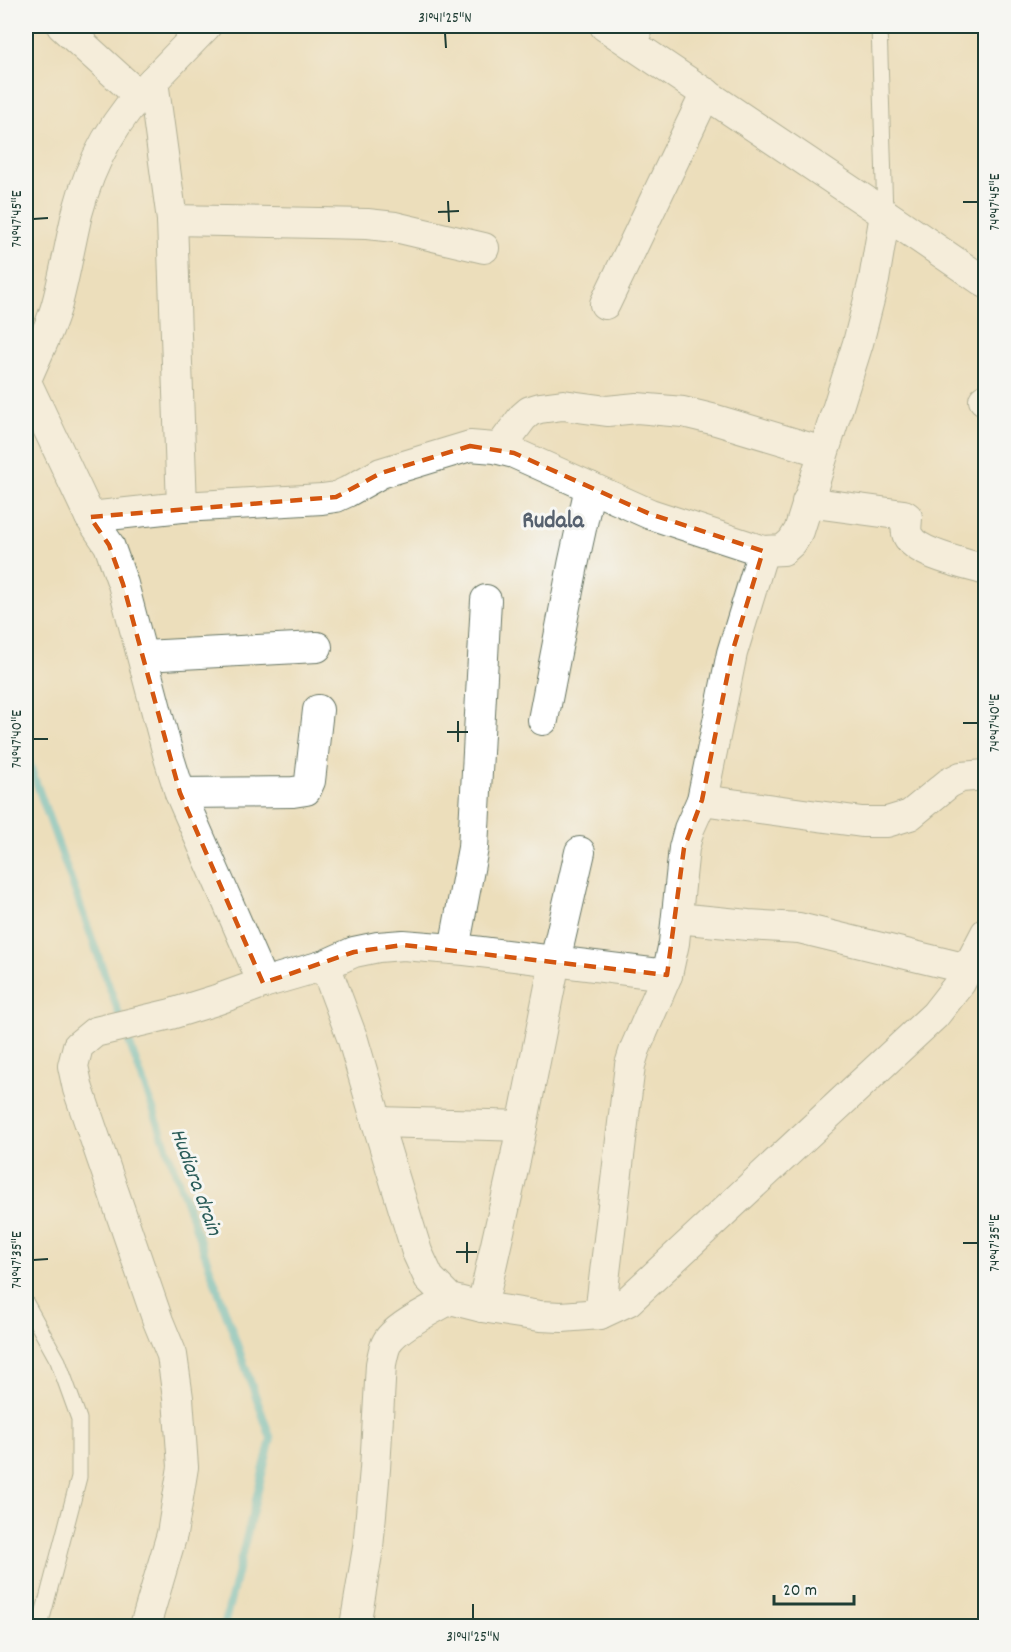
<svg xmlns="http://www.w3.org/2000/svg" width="1011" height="1652" font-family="Dekko,sans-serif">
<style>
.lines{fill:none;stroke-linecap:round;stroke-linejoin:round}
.stream{stroke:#4dbac8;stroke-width:8}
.lane-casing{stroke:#677563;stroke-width:17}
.street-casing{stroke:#677563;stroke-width:32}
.lane{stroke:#fff;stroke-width:15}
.street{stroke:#fff;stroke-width:30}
.marked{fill:none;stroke:#d45610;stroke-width:4.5;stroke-dasharray:12 8;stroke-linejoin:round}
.ticks{fill:none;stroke:#1f3d34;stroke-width:2}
.labels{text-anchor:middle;stroke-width:6;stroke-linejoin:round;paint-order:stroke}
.water-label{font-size:22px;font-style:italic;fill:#2a5c59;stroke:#f6f6f2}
.quarter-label{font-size:24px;font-weight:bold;fill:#56616f;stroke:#f6f6f2}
.neatline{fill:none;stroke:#1f3d34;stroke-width:2}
.ticks-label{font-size:15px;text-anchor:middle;fill:#1f3d34}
</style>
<rect width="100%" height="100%" fill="#f6f6f2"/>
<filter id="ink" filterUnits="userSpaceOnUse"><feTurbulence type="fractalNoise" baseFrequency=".0167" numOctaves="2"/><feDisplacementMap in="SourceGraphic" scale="12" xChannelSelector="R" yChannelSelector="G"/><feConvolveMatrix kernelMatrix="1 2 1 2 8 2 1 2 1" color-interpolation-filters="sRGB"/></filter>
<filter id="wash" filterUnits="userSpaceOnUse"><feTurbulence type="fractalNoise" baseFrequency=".008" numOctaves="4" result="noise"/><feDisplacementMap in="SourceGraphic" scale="24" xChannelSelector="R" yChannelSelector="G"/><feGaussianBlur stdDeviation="1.35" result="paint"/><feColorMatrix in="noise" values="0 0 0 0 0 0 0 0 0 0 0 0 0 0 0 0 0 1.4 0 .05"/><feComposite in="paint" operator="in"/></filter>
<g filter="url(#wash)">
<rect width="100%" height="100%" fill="#ecdebb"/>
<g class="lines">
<polyline class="stream" points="26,754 271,1439 224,1626"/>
</g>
</g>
<g filter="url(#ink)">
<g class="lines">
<g class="lane-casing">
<g id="lane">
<polyline points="879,26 885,214"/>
<polyline points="643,51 643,26"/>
<polyline points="26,1303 58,1361 79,1419 79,1477 40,1626"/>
</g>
</g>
<g class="street-casing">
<g id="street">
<polyline points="62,26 138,95"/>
<polyline points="206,26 153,81 172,220 182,507 90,517 109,545 123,584 169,758 180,793 263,983"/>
<polyline points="605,26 885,214 986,283"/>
<polyline points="172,220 367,224 395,227 484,248"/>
<polyline points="605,304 706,93"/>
<path d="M26 380C36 355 50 330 57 304 65 274 70 244 77 214 90 164 115 117 153 81"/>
<polyline points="26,382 90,517"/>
<polyline points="984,400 986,400"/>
<polyline points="499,449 523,417 530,411 540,408 563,405 607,411 637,408 683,412 716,420 823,452"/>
<path d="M807 502 904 515 907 517C907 523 905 530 908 536 917 554 966 564 986 570"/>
<polyline points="182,507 322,499 336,497 347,492 381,473 470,446 495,448 514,453 650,514 763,551"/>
<polyline points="143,656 317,647"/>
<polyline points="543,720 573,565 590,487"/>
<polyline points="180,793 293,792 306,790 310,781 318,710"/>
<polyline points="702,800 862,822 887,822 910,815 949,783 961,777 986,775"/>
<polyline points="677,918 748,925 799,928 968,969"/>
<polyline points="454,949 473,848 486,600"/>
<polyline points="325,965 354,952 378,947 403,945 465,950 667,975"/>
<polyline points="377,1122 522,1126"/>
<polyline points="482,1307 516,1156 555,961 580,852"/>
<polyline points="600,1314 630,1065 635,1049 667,975 674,943 684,848 689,829 702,800 732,653 763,551 783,550 792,542 799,531 858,343 874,280 885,214"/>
<polyline points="145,1626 172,1534 183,1467 178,1398 172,1355 158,1321 78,1089 73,1066 78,1046 95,1032 171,1014 216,1000 263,983 325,965 353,1040 377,1122 417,1252 429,1278 450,1299 482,1307 540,1316 562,1317 600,1314 628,1301 935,1015 960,983 986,933"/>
<path d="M355 1626 368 1548 375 1469 381 1364C383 1355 384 1345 390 1338 403 1323 433 1309 450 1299"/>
</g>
</g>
<use href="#lane" class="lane"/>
<use href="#street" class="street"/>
</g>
</g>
<path d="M0 0H1011V1652H0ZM470 446 514 453 650 514 763 551 732 653 702 800 684 848 667 975 403 945 354 952 263 983 180 793 123 584 109 545 90 517 336 497 381 473Z" fill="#ecdebb" fill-opacity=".55" fill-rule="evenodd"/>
<path class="marked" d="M470 446 514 453 650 514 763 551 732 653 702 800 684 848 667 975 403 945 354 952 263 983 180 793 123 584 109 545 90 517 336 497 381 473Z"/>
<path class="ticks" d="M445 33 446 48M448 201 449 222M963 202H978M438 212 459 211M33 219 48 218M458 721V742M963 723H978M447 732H468M33 739H48M467 1242V1263M963 1243H978M456 1252H477M33 1260 48 1259M473 1604V1619"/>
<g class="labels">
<g class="water-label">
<text transform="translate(198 1181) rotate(70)" y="8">Hudiara drain</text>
</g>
<g class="quarter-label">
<text x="553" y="527">Rudala</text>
</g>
</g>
<rect width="1011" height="1652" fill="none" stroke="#f6f6f2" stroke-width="66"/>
<path d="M774 1595v9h80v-9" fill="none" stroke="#1f3d34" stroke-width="3"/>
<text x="783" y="1595" font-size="18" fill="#1f3d34" stroke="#f6f6f2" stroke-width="4.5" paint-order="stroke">20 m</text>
<rect x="33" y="33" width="945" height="1586" class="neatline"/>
<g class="ticks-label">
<text x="445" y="22">31°41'25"N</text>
<text transform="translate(994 202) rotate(-90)" y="5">74°47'45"E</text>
<text transform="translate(16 219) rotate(-90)" y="5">74°47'45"E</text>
<text transform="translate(994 723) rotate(-90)" y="5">74°47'40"E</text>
<text transform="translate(16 739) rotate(-90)" y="5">74°47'40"E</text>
<text transform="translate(994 1243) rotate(-90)" y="5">74°47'35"E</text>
<text transform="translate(16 1260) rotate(-90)" y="5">74°47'35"E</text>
<text x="473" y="1641">31°41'25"N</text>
</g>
</svg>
